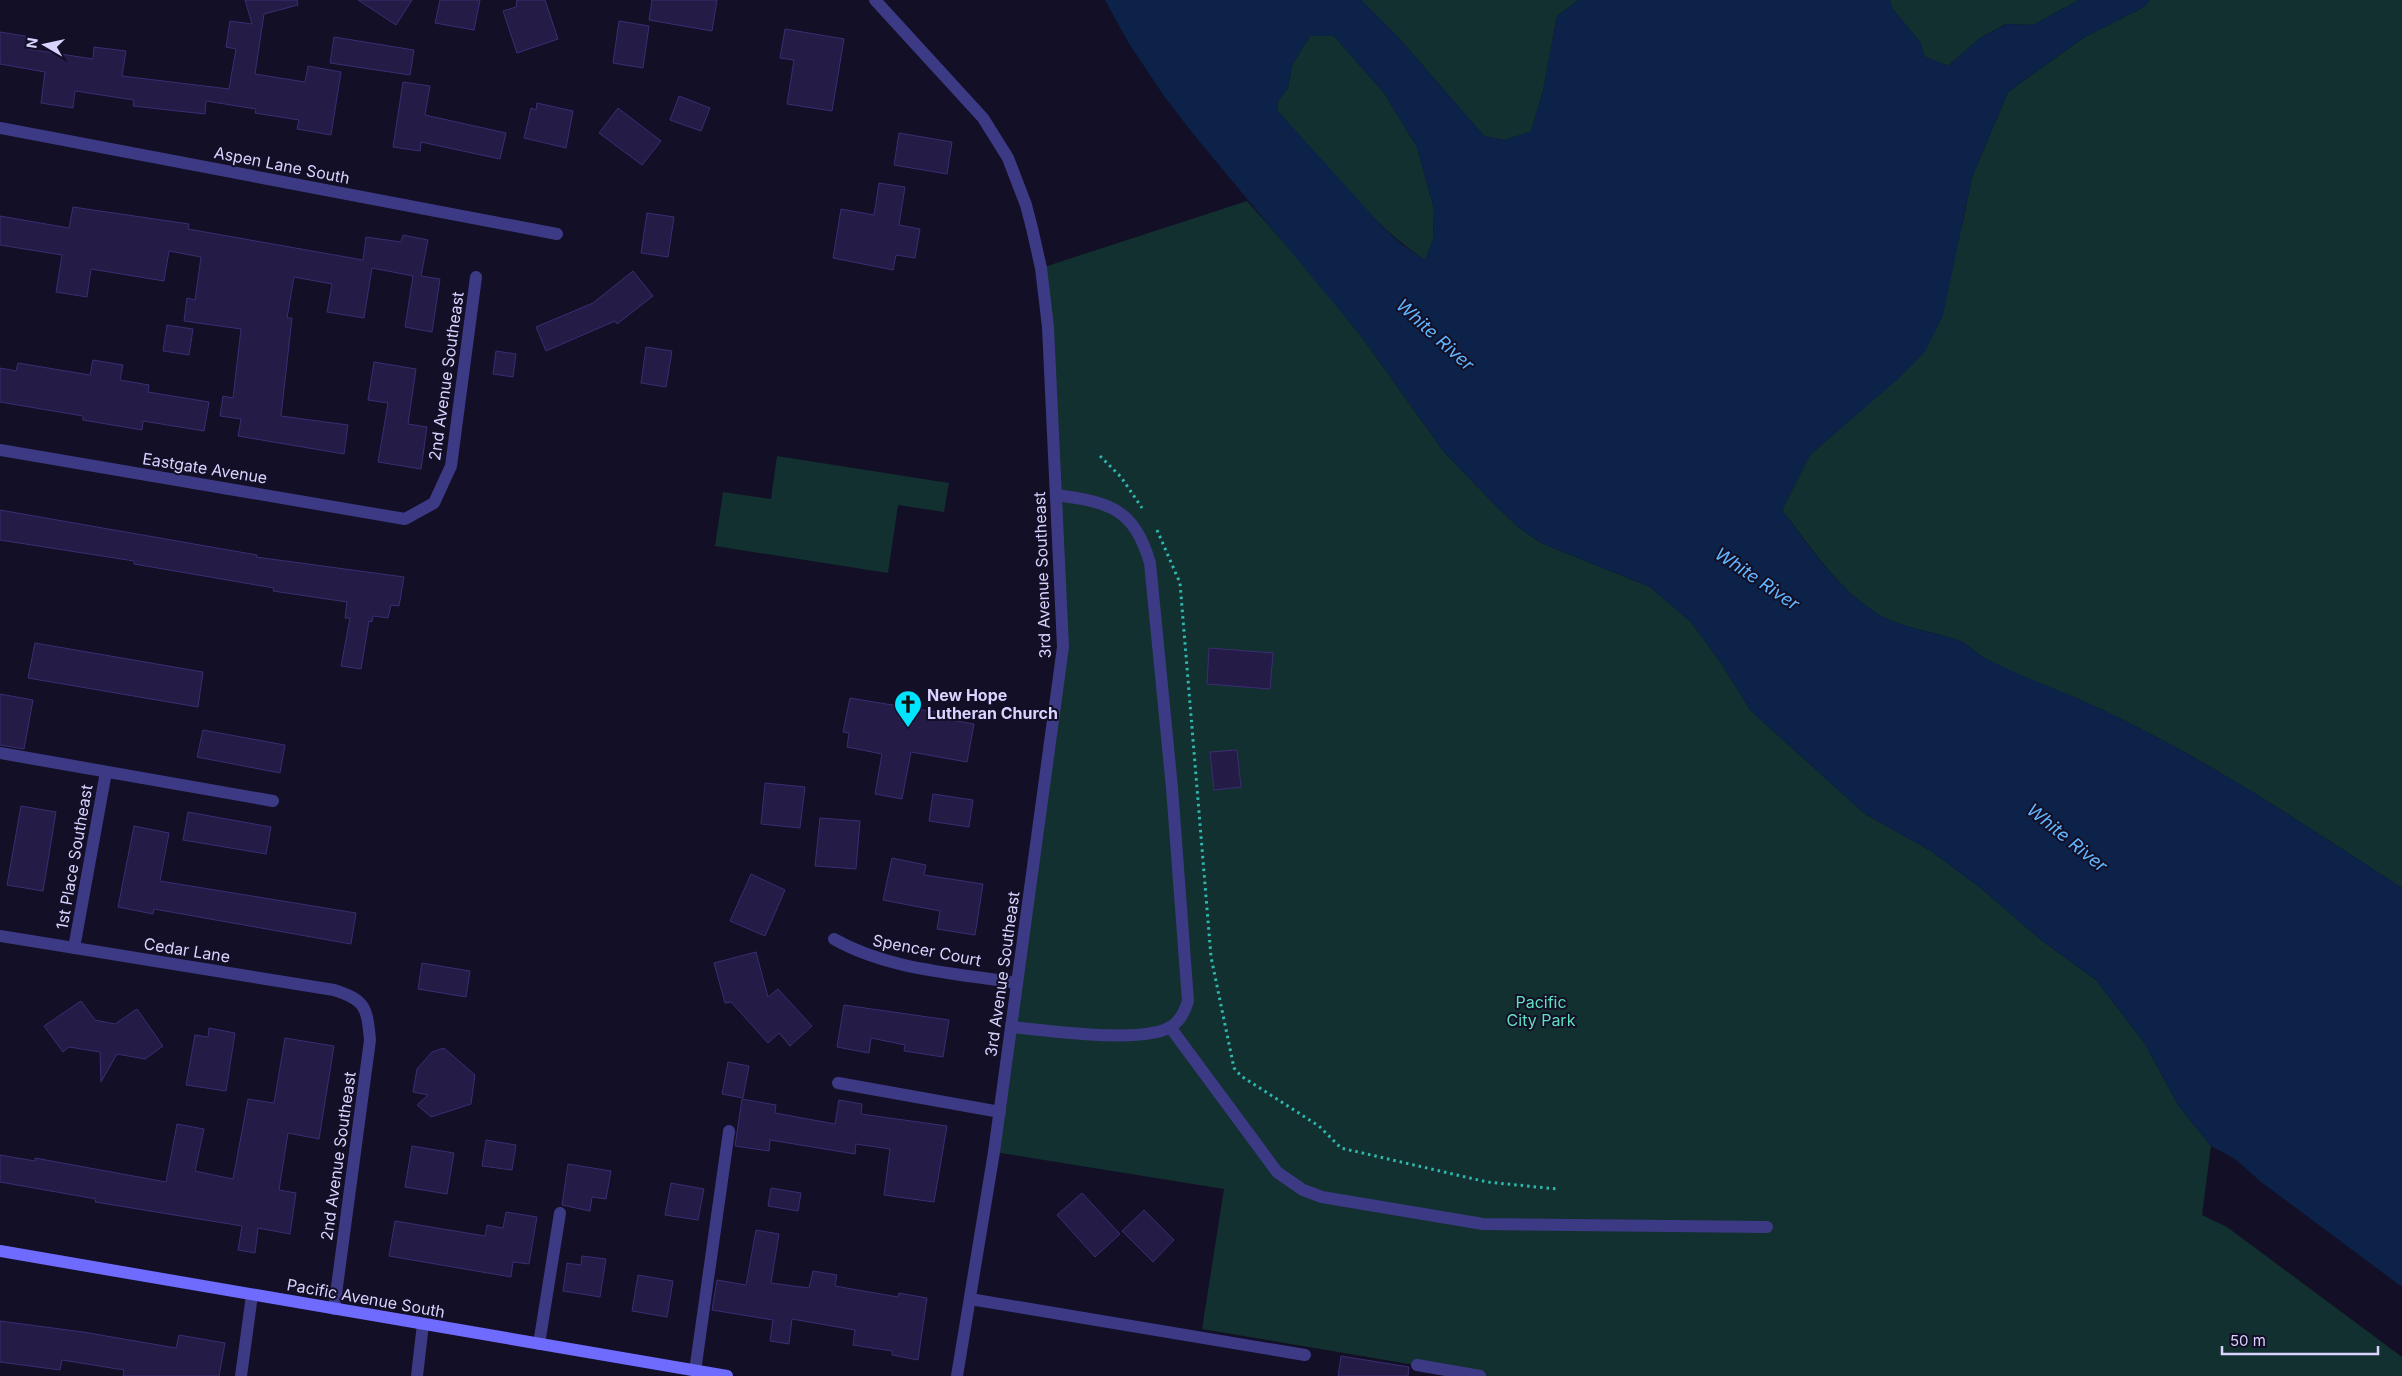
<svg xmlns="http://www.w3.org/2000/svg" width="2402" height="1376" font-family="Inter,sans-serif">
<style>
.green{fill:#12302f}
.water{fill:#0c2248;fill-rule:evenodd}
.building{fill:#241b47;stroke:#3b2d73}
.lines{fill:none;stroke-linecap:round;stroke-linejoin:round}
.path{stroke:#2fb8b0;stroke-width:3;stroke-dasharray:2.5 4;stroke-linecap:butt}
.lane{stroke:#3d3a85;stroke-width:12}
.street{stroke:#3d3a85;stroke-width:12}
.secondary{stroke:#6f6bff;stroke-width:12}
.labels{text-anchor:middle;stroke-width:4;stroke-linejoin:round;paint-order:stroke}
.street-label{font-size:16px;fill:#d9d4ff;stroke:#130f26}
.poi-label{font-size:16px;font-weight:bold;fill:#d9d4ff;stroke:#130f26;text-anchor:start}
.park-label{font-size:16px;fill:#5fe0c0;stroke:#130f26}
.water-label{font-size:18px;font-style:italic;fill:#62b6ff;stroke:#130f26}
</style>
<rect width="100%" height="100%" fill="#130f26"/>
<g class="green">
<polygon points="1361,0 1579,0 1557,16 1543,91 1531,132 1504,140 1484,136 1398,37"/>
<polygon points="1890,0 2079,0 2033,25 2006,24 1980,38 1948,66 1925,57 1920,42 1892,8"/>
<path d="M2150 0H2402V888C2307 826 2210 761 2107 712 2066 692 2022 679 1983 657 1974 652 1967 643 1958 640 1931 631 1900 628 1876 613 1837 588 1809 545 1782 510L1810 455 1845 424 1962 226 1972 177 2008 92 2083 38 2144 7Z"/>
<path d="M1310 36H1334L1384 93 1417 147 1434 209 1433 240 1425 260C1370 224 1321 159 1277 110L1278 101 1288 88 1292 65Z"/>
<polygon points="1247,201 1303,264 1361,336 1444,452 1496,506 1517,526 1541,543 1650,587 1691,622 1721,663 1751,711 1865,814 1931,851 1982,889 2041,940 2096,980 2145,1044 2178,1105 2211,1146 2202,1215 2227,1227 2402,1357 2402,1376 1480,1376 1202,1329 1224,1189 994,1152 1063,647 1041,268"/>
<polygon points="777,456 949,483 944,512 898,505 888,573 715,546 723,492 771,499"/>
</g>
<path class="water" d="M1105 0H1361L1398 37 1484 136 1504 140 1531 131 1543 91 1557 16 1579 0H1890L1892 8 1920 42 1925 57 1948 66 1980 38 2007 24 2033 25 2079 0H2150L2144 7 2083 38 2008 92 1972 177 1943 316 1924 353 1898 379 1810 455 1782 510C1809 546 1837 588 1876 613 1900 628 1931 631 1958 640 1967 643 1974 652 1983 657 2022 678 2067 692 2107 712 2210 761 2307 826 2402 888V1287L2261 1182 2235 1159 2211 1146 2178 1105 2145 1044 2096 980 2041 940 1982 889 1931 851 1865 814 1751 711 1721 663 1691 622 1650 587 1541 543 1517 526 1496 506 1444 452 1361 336 1194 135 1164 96 1128 42ZM1310 36H1334L1384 93 1417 147 1434 209 1433 240 1425 260 1401 244 1381 225 1277 110 1278 101 1288 88 1292 65Z"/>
<g class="building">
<polygon points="245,0 297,0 298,5 264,14 255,74 305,82 308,66 341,72 331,135 297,129 299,120 255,113 256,109 206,101 205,114 133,106 134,100 75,91 73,108 41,103 45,72 0,64 0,32 31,37 28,49 93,59 94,47 126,51 122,76 229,89 236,49 226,47 230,21 252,24"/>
<polygon points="358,0 412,0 396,25"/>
<polygon points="440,0 480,0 474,30 435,23"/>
<polygon points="517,0 545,0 558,39 517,53 503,11 516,7"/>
<polygon points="652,0 717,0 712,31 649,20"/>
<polygon points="619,21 649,26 643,68 613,63"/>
<polygon points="785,29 844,39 832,111 787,104 794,60 780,58"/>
<polygon points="334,37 414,50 410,75 330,63"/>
<polygon points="403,82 430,86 425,115 506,133 500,159 421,142 420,151 393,147"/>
<polygon points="679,96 710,108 701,131 670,120"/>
<polygon points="537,103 573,111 566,148 524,138 531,108 536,110"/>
<polygon points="618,108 661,141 642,165 599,133"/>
<polygon points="899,133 952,142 947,174 894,165"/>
<polygon points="879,183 905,187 899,225 920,229 915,258 896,255 893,270 833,258 841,209 874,215"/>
<polygon points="73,207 189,224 188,229 363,260 366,237 401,242 403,235 428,240 421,276 440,279 432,332 405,327 413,276 372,268 364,318 327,312 332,284 294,277 287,318 292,318 281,416 348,425 344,454 238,436 241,419 220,416 223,396 233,398 241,329 184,321 187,298 195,300 201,257 169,251 164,281 91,269 87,297 56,292 62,255 0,245 0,216 69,228"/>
<polygon points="647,213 674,217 668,257 641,253"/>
<polygon points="633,271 653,296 617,324 615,321 546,351 536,327 593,303"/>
<polygon points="167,325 193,329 189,355 163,351"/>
<polygon points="646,347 672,351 666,387 641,383"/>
<polygon points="496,351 516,354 513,377 493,374"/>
<polygon points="93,360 123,365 120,380 149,385 148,392 209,402 204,431 143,421 142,430 83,420 83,416 0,402 0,368 16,371 18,363 90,375"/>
<polygon points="374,362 416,369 408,424 427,427 421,469 378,462 388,403 368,400"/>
<polygon points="0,510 257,555 256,557 404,577 399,606 391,605 388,618 373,616 372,622 369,621 361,669 341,666 350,618 345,618 347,602 273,591 274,588 134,564 134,561 0,540"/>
<polygon points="35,643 203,672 198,707 28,678"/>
<polygon points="1209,648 1273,653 1270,689 1207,684"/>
<polygon points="0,694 33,700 24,749 0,745"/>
<polygon points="850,698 941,713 942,710 958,713 957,721 974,724 967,762 911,752 902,799 875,794 882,754 847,747 849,733 843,732"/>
<polygon points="203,730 285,745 280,773 197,757"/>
<polygon points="1237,750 1241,787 1214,790 1210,752"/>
<polygon points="765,783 805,787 800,828 761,824"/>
<polygon points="933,794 973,800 969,827 929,821"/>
<polygon points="21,806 56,812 43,891 7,885"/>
<polygon points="188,812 271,827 266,854 183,840"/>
<polygon points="820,818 860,821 856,869 815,866"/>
<polygon points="134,826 169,833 160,881 356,913 351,944 154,909 153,914 118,907"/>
<polygon points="892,858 926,865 924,875 983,884 975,935 937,929 940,911 883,900"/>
<polygon points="751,874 785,890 765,936 730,921"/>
<polygon points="756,952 768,997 778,989 812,1026 790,1046 779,1033 768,1043 731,1002 725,1003 714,963"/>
<polygon points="422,963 470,971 466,997 418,989"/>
<polygon points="81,1001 95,1020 115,1024 137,1009 163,1046 145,1059 117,1054 101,1082 100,1052 69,1047 63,1052 44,1026"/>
<polygon points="844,1005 949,1020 943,1057 904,1051 905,1045 871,1038 869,1053 837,1047"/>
<polygon points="209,1028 235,1033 226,1091 186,1085 195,1035 208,1037"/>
<polygon points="285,1038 334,1046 319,1139 288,1133 279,1190 296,1193 290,1234 258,1228 255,1253 238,1250 242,1226 95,1202 96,1199 0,1182 0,1155 35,1161 35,1158 166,1182 177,1124 204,1129 195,1171 233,1179 248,1099 274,1103"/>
<polygon points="444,1048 475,1075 471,1104 431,1117 417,1105 428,1095 413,1092 417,1069 432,1052"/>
<polygon points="728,1062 749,1066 743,1098 722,1094"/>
<polygon points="742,1099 776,1105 775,1113 835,1124 839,1100 862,1104 861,1114 947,1126 934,1202 884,1195 890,1149 856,1144 855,1154 770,1140 769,1151 735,1146"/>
<polygon points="486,1140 516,1145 512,1170 482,1166"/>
<polygon points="412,1146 454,1153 447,1194 405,1187"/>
<polygon points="568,1164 611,1171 606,1199 592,1197 590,1211 562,1205"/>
<polygon points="671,1183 704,1189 698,1220 665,1215"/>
<polygon points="771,1188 801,1193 798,1211 768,1206"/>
<polygon points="1082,1193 1120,1234 1095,1257 1057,1215"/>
<polygon points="1144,1210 1174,1240 1153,1262 1122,1231"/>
<polygon points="506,1212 537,1217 529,1264 513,1262 511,1277 389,1256 395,1221 485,1236 487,1225 503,1228"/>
<polygon points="756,1230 779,1234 771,1283 809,1288 813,1271 837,1275 835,1286 898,1297 899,1293 927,1298 918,1360 892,1355 892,1351 853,1345 855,1330 792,1319 789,1344 770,1341 773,1320 712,1310 717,1280 746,1285"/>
<polygon points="582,1256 606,1259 600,1297 563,1291 567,1263 581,1265"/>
<polygon points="638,1275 673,1281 667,1317 632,1311"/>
<polygon points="0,1321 83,1332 176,1348 179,1335 225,1343 219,1376 123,1376 124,1370 62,1360 60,1370 0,1362"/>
<polygon points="1341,1356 1409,1367 1408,1376 1338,1376"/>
</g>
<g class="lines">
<g class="path">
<polyline points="1100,456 1121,477 1142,508"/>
<polyline points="1157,530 1180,583 1211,957 1234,1068 1241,1076 1319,1126 1341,1148 1487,1182 1557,1189"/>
</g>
<g class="lane">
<polyline points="0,753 273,801"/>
<path d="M1011 1027C1046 1030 1144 1045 1172 1026 1181 1020 1185 1011 1188 1001L1172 788 1150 563C1134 508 1109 502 1056 495"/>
<polyline points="1170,1027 1277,1172 1303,1190 1322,1197 1483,1224 1767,1227"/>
<polyline points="838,1083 1000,1112"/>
<polyline points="970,1299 1305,1355"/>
<polyline points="539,1344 560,1213"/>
<polyline points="695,1371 729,1131"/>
</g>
<g class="street">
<polyline points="875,0 983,118 1008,158 1026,205 1032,228 1041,268 1048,327 1063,647 994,1152 957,1376"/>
<polyline points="0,128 557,234"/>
<polyline points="0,450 405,519 434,503 451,466 476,277"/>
<path d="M0 936 334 990C366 1000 367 1008 370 1040L334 1309"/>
<path d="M834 939C888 970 956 973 1017 983"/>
<polyline points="74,948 106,772"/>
<polyline points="1417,1365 1480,1376"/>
<polyline points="241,1376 252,1295"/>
<polyline points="417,1376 423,1324"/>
</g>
<polyline class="secondary" points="0,1251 727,1376"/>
</g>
<defs>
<g id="church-pin" transform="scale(1.4375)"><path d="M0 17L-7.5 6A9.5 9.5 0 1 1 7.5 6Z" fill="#00e5ff" stroke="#130f26"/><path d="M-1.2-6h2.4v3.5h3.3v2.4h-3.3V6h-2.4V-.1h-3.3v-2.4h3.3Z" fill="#111"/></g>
</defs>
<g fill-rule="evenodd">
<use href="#church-pin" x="908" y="704"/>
</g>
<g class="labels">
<g class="street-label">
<text transform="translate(282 165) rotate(11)" y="6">Aspen Lane South</text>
<text transform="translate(446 376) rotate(-82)" y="6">2nd Avenue Southeast</text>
<text transform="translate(205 468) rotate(9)" y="6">Eastgate Avenue</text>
<text transform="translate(1042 575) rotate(-92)" y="6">3rd Avenue Southeast</text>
<text transform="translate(74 857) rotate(-80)" y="6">1st Place Southeast</text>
<text transform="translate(187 950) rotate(9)" y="6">Cedar Lane</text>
<text transform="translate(927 950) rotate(11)" y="6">Spencer Court</text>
<text transform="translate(1002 974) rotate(-82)" y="6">3rd Avenue Southeast</text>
<text transform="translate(338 1156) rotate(-82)" y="6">2nd Avenue Southeast</text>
<text transform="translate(366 1298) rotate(10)" y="6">Pacific Avenue South</text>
</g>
<g class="poi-label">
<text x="927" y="701">New Hope<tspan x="927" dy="18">Lutheran Church</tspan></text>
</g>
<g class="park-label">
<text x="1541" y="1008">Pacific<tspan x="1541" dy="18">City Park</tspan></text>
</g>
<g class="water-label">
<text transform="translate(1435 335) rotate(42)" y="6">White River</text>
<text transform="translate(1757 579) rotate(34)" y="6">White River</text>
<text transform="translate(2067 838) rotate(39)" y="6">White River</text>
</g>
</g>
<g transform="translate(45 45) rotate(279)" stroke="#130f26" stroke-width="4" paint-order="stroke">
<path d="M0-4L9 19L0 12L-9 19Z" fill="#d9d4ff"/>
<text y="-8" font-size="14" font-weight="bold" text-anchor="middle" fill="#d9d4ff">N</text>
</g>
<path d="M2222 1346v8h156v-8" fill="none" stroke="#d9d4ff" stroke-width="2.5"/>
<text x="2230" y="1346" font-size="15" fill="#d9d4ff" stroke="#130f26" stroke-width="4" paint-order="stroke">50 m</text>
</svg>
